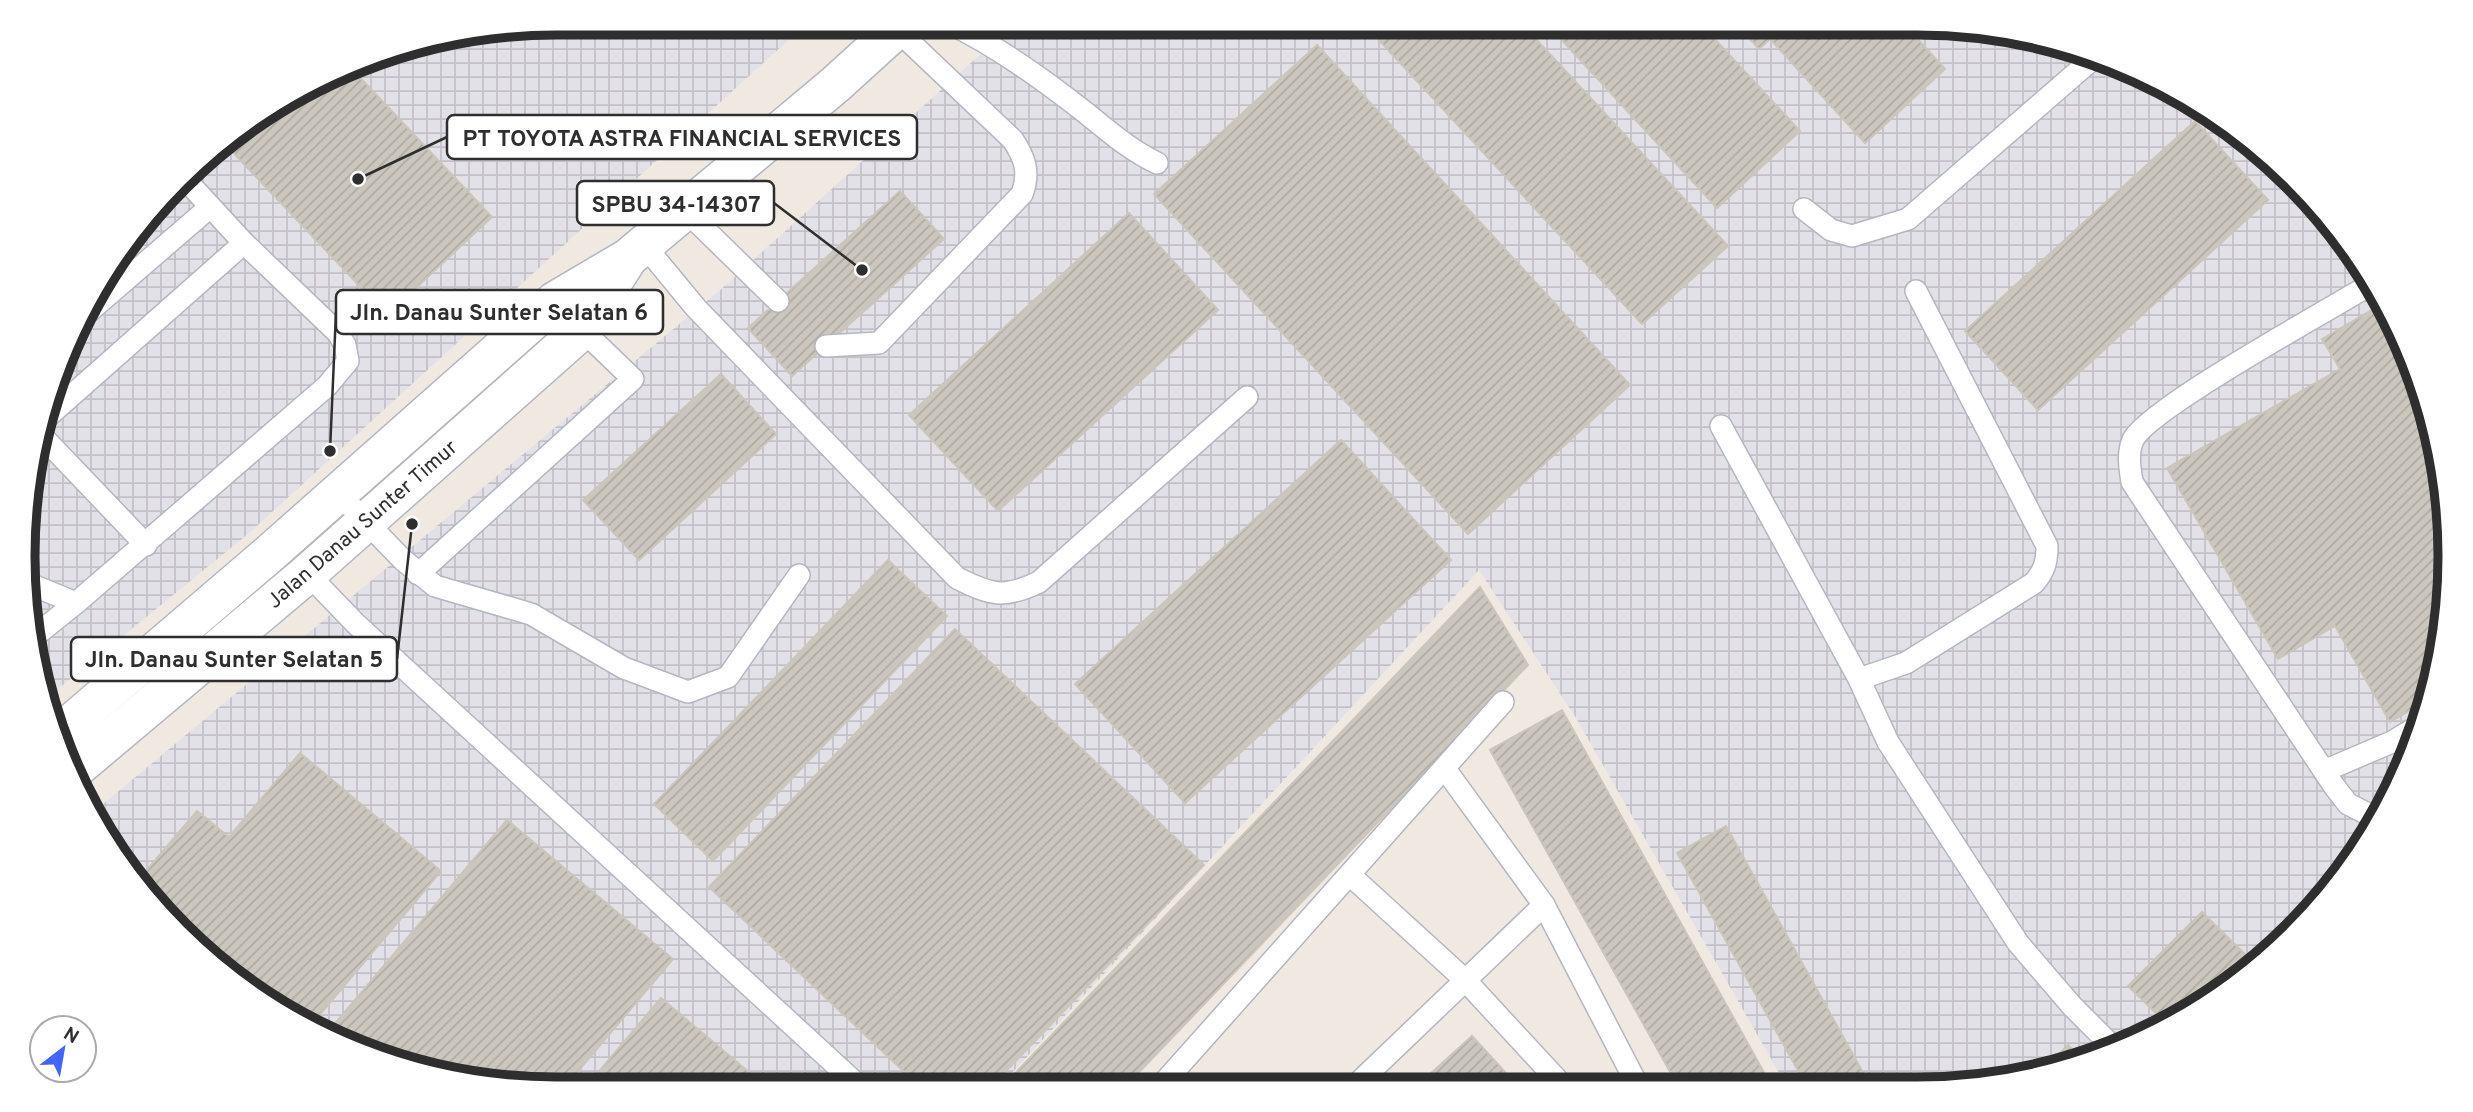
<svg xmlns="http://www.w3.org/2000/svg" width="2473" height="1112" font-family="Overpass,sans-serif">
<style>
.industrial{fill:url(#industrial-grid)}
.building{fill:url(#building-hatch);stroke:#cbc5ba;stroke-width:2}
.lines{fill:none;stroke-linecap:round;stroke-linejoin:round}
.lane-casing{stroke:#b4b7c1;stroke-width:24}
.secondary-casing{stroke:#b4b7c1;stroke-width:41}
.lane{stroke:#fff;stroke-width:21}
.secondary{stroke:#fff;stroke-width:38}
.labels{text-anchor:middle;stroke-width:5;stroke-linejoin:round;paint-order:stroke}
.street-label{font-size:21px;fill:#2e2e2e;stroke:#fff}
.rim{fill:none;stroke:#2e2e2e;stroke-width:9}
.leader{fill:none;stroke:#2e2e2e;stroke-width:2.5}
.callout-dot{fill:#2e2e2e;stroke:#fff;stroke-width:2.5}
.callout{fill:#fff;stroke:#2e2e2e;stroke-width:2.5}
.callout-label{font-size:23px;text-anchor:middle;font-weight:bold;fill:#2e2e2e}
</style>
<defs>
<pattern id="industrial-grid" width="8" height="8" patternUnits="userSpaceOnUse" patternTransform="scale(1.75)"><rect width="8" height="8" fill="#e3e1e8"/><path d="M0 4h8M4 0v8" fill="none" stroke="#c3c1c7"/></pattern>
<pattern id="building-hatch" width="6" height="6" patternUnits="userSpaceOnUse" patternTransform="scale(1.75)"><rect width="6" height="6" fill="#cbc7bf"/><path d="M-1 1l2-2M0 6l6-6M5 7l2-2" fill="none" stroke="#afaba4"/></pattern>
</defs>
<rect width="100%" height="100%" fill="#efe9e1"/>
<g class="industrial">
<polygon points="556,23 807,23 248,534 47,698 33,660 23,556 33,452 94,289 205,155 290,94 384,51"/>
<polygon points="1015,23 1917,23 2021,33 2121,63 2213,112 2294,179 2360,259 2409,352 2440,452 2450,556 2440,660 2410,760 2340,880 2242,979 2121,1048 1987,1085 1786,1085 1576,718 1479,570 998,1088 556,1089 452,1079 352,1049 205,957 94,822 91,814 719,291"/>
</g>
<g class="building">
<polygon points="1363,23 1521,23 1728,246 1642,324"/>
<polygon points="1546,23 1700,23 1800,131 1717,208"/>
<polygon points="1735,23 1903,23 1945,69 1865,143 1770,39 1759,49"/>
<polygon points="1317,45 1630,385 1468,534 1154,194"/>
<polygon points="350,67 492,217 387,315 223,142 290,94"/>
<polygon points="2195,121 2268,200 2038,410 1965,331"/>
<polygon points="900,191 944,239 792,376 748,328"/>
<polygon points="1129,213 1218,310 998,511 909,415"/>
<polygon points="2384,303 2409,352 2440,452 2450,556 2440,660 2428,700 2390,722 2335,626 2278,659 2167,468 2340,369 2322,339"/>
<polygon points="721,374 776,434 639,560 583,500"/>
<polygon points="1341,440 1451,560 1185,803 1075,684"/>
<polygon points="888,560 947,616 713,861 654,804"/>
<polygon points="1480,587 1528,665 1125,1087 1001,1088"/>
<polygon points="955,629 1204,865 990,1088 921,1088 709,887"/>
<polygon points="1562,710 1771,1085 1678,1086 1490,750"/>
<polygon points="300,753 441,871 312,1024 205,957 140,878 197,811 229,837"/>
<polygon points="507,820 673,959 563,1089 452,1079 352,1049 327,1033"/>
<polygon points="1726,826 1870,1085 1806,1085 1677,853"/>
<polygon points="2202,912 2256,965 2242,979 2166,1023 2128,986"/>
<polygon points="661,998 769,1089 584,1089"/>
<polygon points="1472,1036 1518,1086 1417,1086"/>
<polygon points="2068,1045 2082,1059 2044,1069"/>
</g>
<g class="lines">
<g class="lane-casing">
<g id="lane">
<path d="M949 23C995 45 1037 75 1077 106 1103 126 1127 149 1157 163"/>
<polyline points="688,208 692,217 778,301"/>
<polyline points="1804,209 1831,230 1852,236 1908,219 2096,56"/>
<path d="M644 245 696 308 957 578C991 595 1004 599 1039 582L1247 397"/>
<path d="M2373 283C2332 308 2148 409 2133 440 2127 453 2130 469 2132 482L2334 786 2348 804 2376 818"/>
<polyline points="85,315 210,207"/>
<path d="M826 346 879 343 1022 194C1030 173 1025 158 1013 140L896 29"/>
<polyline points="45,419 244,243"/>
<polyline points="1721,426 1859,679 1888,742 2018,943 2072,1006 2116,1050"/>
<polyline points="40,434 146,545"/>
<polyline points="338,493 403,560 435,586 531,614 624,668 688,692 728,677 799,575"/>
<polyline points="302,568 356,624 861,1088"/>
<polyline points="418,574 633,379 576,324"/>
<polyline points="25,582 76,603 31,639"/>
<polyline points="76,603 327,386 348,361 345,345 338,333 244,243 185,179"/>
<path d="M1859 679 1906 663 2034 583C2044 571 2047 563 2047 546L1916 291"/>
<polyline points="2324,771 2392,742 2420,725"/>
<polyline points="1350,875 1465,980 1563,1086"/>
<polyline points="1544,905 1638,1086"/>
<polyline points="1160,1087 1503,702"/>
<polyline points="1354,1087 1544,905 1445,769"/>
</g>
</g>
<g class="secondary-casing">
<g id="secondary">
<polyline points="60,733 268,555 555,301 628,258 836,84 903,23"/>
<polyline points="74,770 307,574 582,330 625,263"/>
</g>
</g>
<use href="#lane" class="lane"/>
<use href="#secondary" class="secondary"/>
</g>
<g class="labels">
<g class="street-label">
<text transform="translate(362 524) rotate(-41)" y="7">Jalan Danau Sunter Timur</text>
</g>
</g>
<path d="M0 0H2473V1112H0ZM556 35H1917A521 521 0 0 1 2438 556V556A521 521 0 0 1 1917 1077H556A521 521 0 0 1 35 556V556A521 521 0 0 1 556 35Z" fill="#fff" fill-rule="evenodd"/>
<path class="rim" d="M556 35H1917A521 521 0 0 1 2438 556V556A521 521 0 0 1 1917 1077H556A521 521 0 0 1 35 556V556A521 521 0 0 1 556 35Z"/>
<path class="leader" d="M358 179L447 137M862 270L774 203M330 451L336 312M412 524L397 659"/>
<g class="callout-dot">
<circle cx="358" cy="179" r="7"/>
<circle cx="862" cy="270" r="7"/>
<circle cx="330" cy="451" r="7"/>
<circle cx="412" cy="524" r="7"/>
</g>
<g class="callout">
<rect x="447" y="115" width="470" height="44" rx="7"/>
<rect x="577" y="181" width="197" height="44" rx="7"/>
<rect x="336" y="290" width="327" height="44" rx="7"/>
<rect x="71" y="637" width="326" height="44" rx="7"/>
</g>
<g class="callout-label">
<text x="682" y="146">PT TOYOTA ASTRA FINANCIAL SERVICES</text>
<text x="676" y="212">SPBU 34-14307</text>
<text x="499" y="320">Jln. Danau Sunter Selatan 6</text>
<text x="234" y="667">Jln. Danau Sunter Selatan 5</text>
</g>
<g transform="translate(63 1049) rotate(31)"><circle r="33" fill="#ffffff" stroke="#ababab" stroke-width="2"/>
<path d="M0-5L12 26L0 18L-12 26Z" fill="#4264fb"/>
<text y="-10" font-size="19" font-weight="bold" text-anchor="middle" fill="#2e2e2e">N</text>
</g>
</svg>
